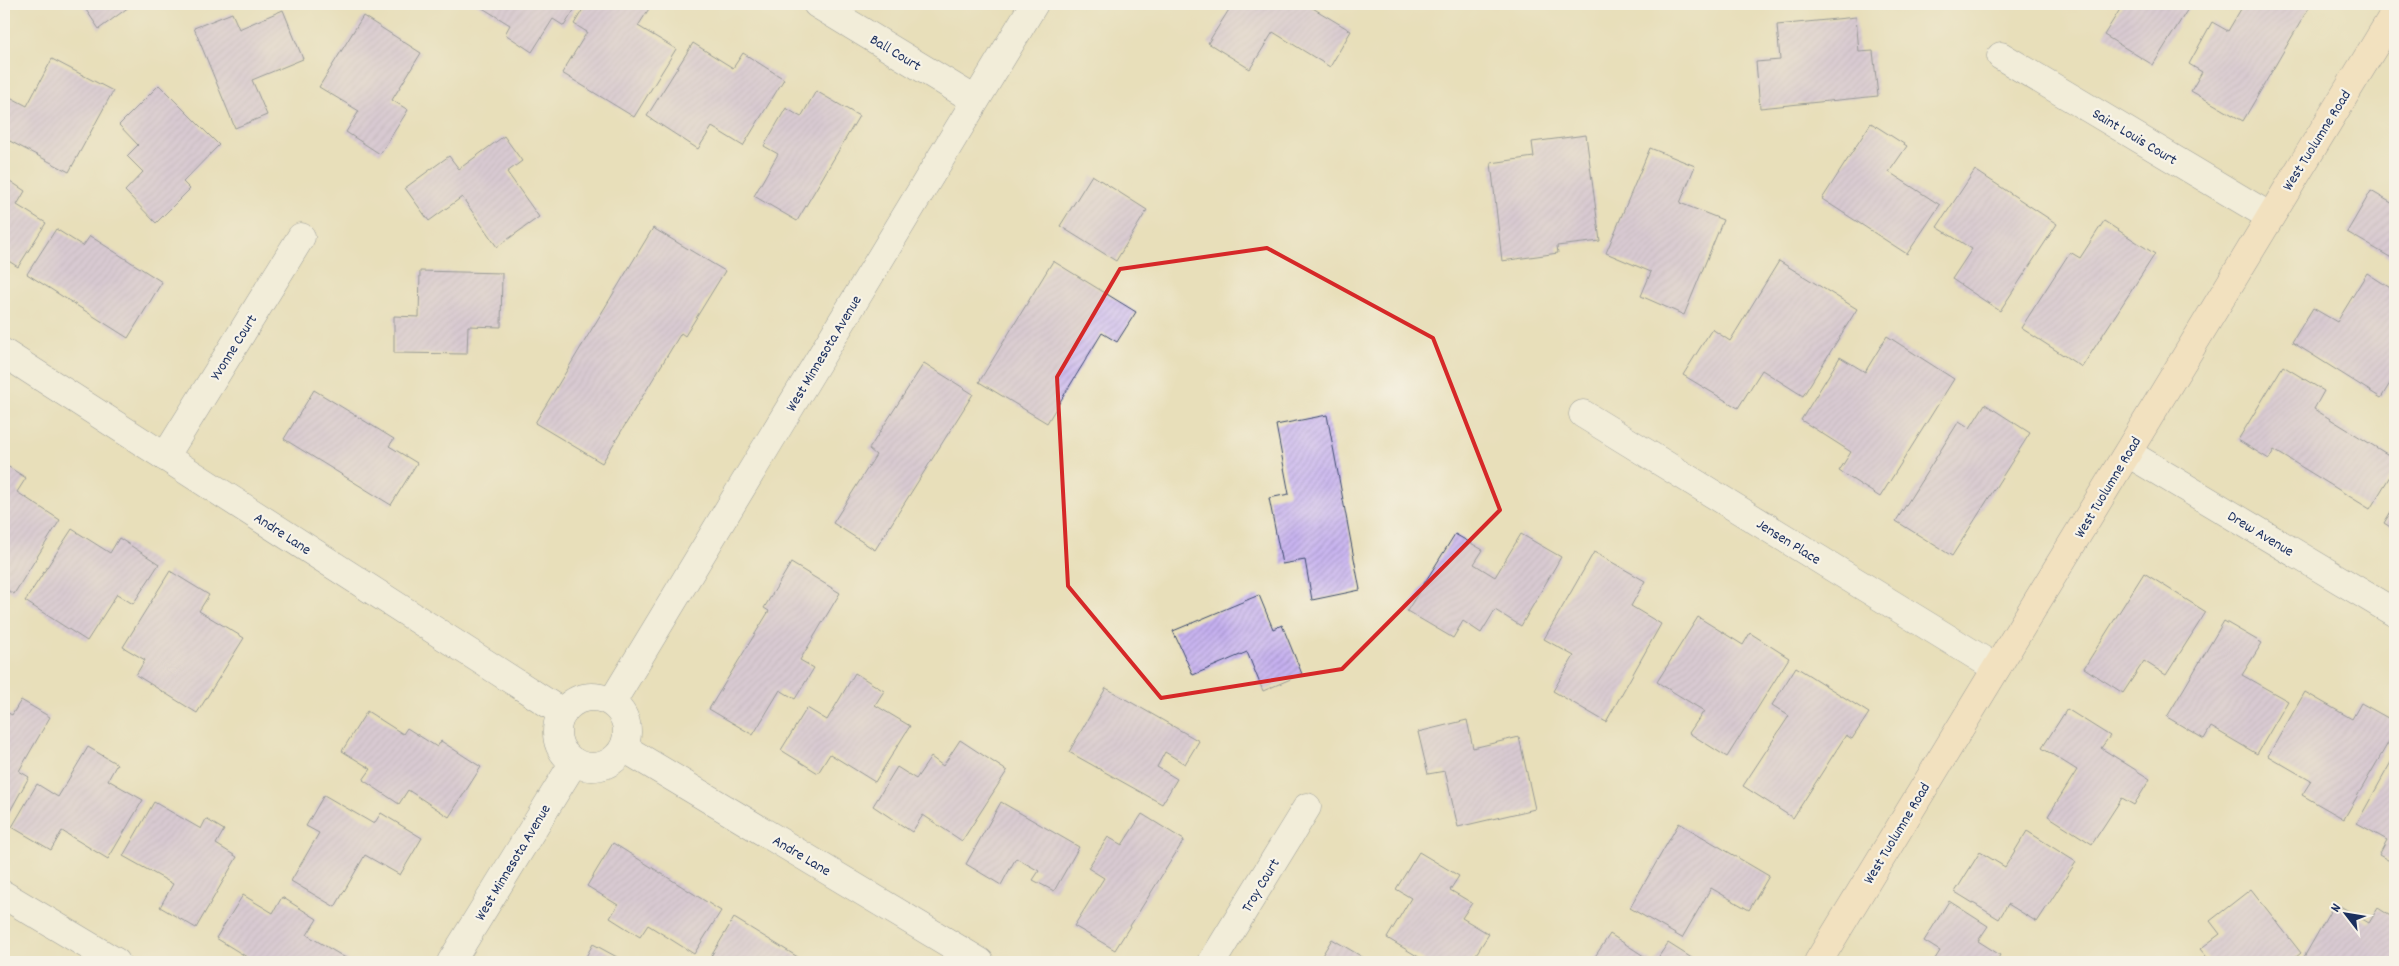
<svg xmlns="http://www.w3.org/2000/svg" width="2399" height="966" font-family="Dekko,sans-serif">
<style>
.building{fill:url(#building-hatch)}
.lines{fill:none;stroke-linecap:round;stroke-linejoin:round}
.street-casing{stroke:#3a496c;stroke-width:29}
.secondary-casing{stroke:#3a496c;stroke-width:29}
.street{stroke:#fff;stroke-width:28}
.secondary{stroke:#ffe4c6;stroke-width:28}
.marked{fill:none;stroke:#d62828;stroke-width:4;stroke-linejoin:round}
.labels{text-anchor:middle;stroke-width:4.5;stroke-linejoin:round;paint-order:stroke}
.street-label{font-size:15px;fill:#1b2f5e;stroke:#f7f3e8}
</style>
<defs>
<pattern id="building-hatch" width="6" height="6" patternUnits="userSpaceOnUse" patternTransform="scale(1.25)"><rect width="6" height="6" fill="#c6b1f0"/><path d="M-1 1l2-2M0 6l6-6M5 7l2-2" fill="none" stroke="#a090c6"/></pattern>
</defs>
<rect width="100%" height="100%" fill="#f7f3e8"/>
<filter id="ink" filterUnits="userSpaceOnUse"><feTurbulence type="fractalNoise" baseFrequency=".02" numOctaves="2"/><feDisplacementMap in="SourceGraphic" scale="10" xChannelSelector="R" yChannelSelector="G"/><feConvolveMatrix kernelMatrix="1 2 1 2 8 2 1 2 1" color-interpolation-filters="sRGB"/></filter>
<filter id="wash" filterUnits="userSpaceOnUse"><feTurbulence type="fractalNoise" baseFrequency=".0096" numOctaves="4" result="noise"/><feDisplacementMap in="SourceGraphic" scale="20" xChannelSelector="R" yChannelSelector="G"/><feGaussianBlur stdDeviation="1.12" result="paint"/><feColorMatrix in="noise" values="0 0 0 0 0 0 0 0 0 0 0 0 0 0 0 0 0 1.4 0 .05"/><feComposite in="paint" operator="in"/></filter>
<g filter="url(#wash)">
<rect width="100%" height="100%" fill="#e8dfba"/>
<g id="blocks">
<g class="building">
<polygon points="82,4 133,4 99,29"/>
<polygon points="476,4 578,4 564,26 553,19 532,52 505,34 510,25"/>
<polygon points="586,4 652,4 638,26 676,49 634,117 562,73 587,32 574,24"/>
<polygon points="1223,4 1306,4 1351,31 1330,67 1273,32 1250,69 1208,43 1230,8"/>
<polygon points="2119,4 2191,4 2153,65 2104,35 2122,6"/>
<polygon points="2244,4 2311,4 2243,121 2191,91 2202,72 2189,64 2212,22 2228,31"/>
<polygon points="283,10 303,59 252,80 267,115 235,128 194,28 232,13 239,29"/>
<polygon points="363,16 421,53 392,100 408,110 380,154 346,132 359,111 319,87"/>
<polygon points="1856,17 1859,52 1873,51 1878,96 1760,108 1756,62 1780,60 1777,25"/>
<polygon points="693,43 733,68 743,53 784,79 743,146 712,127 698,149 647,116"/>
<polygon points="52,59 113,91 69,172 4,138 4,109 10,97 27,106"/>
<polygon points="159,85 219,145 183,182 190,189 156,223 125,191 143,172 127,156 138,145 119,125"/>
<polygon points="816,91 859,116 797,221 754,196 778,154 764,146 786,108 801,117"/>
<polygon points="1871,123 1907,146 1889,172 1940,205 1907,254 1822,199"/>
<polygon points="1586,135 1600,241 1557,246 1558,253 1502,261 1491,163 1534,157 1532,142"/>
<polygon points="504,136 522,161 507,172 539,217 497,247 462,197 429,221 405,188 449,156 459,169"/>
<polygon points="1650,148 1695,166 1680,203 1723,220 1684,315 1641,296 1651,272 1606,253"/>
<polygon points="1975,170 2057,224 2000,311 1952,279 1972,249 1937,227"/>
<polygon points="1092,175 1147,210 1116,261 1060,226"/>
<polygon points="4,177 25,191 17,205 46,223 18,267 4,258"/>
<polygon points="2371,191 2395,205 2395,260 2347,232"/>
<polygon points="2104,221 2155,254 2082,367 2021,328 2070,252 2080,258"/>
<polygon points="653,228 725,271 685,336 681,333 602,463 535,423"/>
<polygon points="56,229 83,246 90,236 162,282 128,338 27,274"/>
<polygon points="1053,261 1136,312 1117,342 1102,333 1047,423 979,382"/>
<polygon points="1779,261 1857,309 1803,396 1762,370 1738,408 1683,375 1712,329 1730,341"/>
<polygon points="420,271 502,273 501,327 468,326 467,354 394,353 394,316 419,317"/>
<polygon points="2367,273 2395,291 2395,375 2381,398 2292,342 2313,308 2337,322"/>
<polygon points="1887,336 1954,379 1880,497 1839,471 1851,452 1801,420 1840,357 1865,372"/>
<polygon points="924,363 973,394 875,550 833,523 876,455 869,449"/>
<polygon points="2283,366 2324,391 2314,409 2395,459 2395,468 2370,509 2274,450 2269,459 2238,440"/>
<polygon points="314,390 394,439 389,446 417,463 391,505 284,439"/>
<polygon points="1985,404 2030,433 1952,556 1896,521 1959,421 1970,428"/>
<polygon points="1327,415 1360,590 1312,600 1305,560 1282,564 1269,498 1289,494 1276,425"/>
<polygon points="4,464 26,478 17,492 60,520 14,594 4,588"/>
<polygon points="2395,505 2395,530 2384,523"/>
<polygon points="72,529 110,553 119,538 159,564 133,604 117,594 87,641 25,601"/>
<polygon points="1455,534 1483,550 1474,564 1495,577 1521,534 1561,557 1521,626 1495,610 1481,633 1463,621 1453,638 1407,611"/>
<polygon points="1594,552 1645,581 1631,606 1661,624 1606,722 1553,691 1574,656 1544,639"/>
<polygon points="791,563 840,593 800,660 814,668 795,699 780,690 753,735 709,709 769,611 764,608"/>
<polygon points="170,571 209,595 199,611 244,638 197,713 136,675 145,660 123,647"/>
<polygon points="2144,573 2206,612 2166,675 2144,661 2123,693 2084,668"/>
<polygon points="1259,595 1273,629 1282,625 1302,674 1263,691 1247,652 1193,675 1173,631"/>
<polygon points="1698,617 1743,645 1750,633 1789,658 1727,757 1689,733 1704,711 1657,682"/>
<polygon points="2224,621 2262,643 2242,675 2288,701 2257,754 2211,727 2204,739 2167,717"/>
<polygon points="1796,667 1869,713 1852,739 1846,735 1793,818 1743,786 1789,716 1772,705"/>
<polygon points="855,673 884,691 875,705 910,726 875,782 830,754 818,773 781,750 807,708 827,720"/>
<polygon points="1106,688 1199,741 1185,764 1165,752 1157,767 1177,779 1162,804 1069,752"/>
<polygon points="2305,692 2352,719 2361,703 2395,722 2395,731 2344,819 2302,795 2311,781 2268,756"/>
<polygon points="21,700 50,717 19,771 29,777 4,822 4,711 12,715"/>
<polygon points="2067,709 2110,736 2101,748 2150,779 2134,805 2122,798 2092,844 2048,816 2077,770 2042,748"/>
<polygon points="367,711 403,734 407,728 437,747 441,741 481,767 449,817 408,790 399,804 363,780 371,769 342,751"/>
<polygon points="1467,720 1473,748 1519,737 1535,809 1458,827 1445,771 1428,774 1418,732"/>
<polygon points="960,740 1007,771 962,841 923,815 912,832 873,806 897,767 916,779 931,757 943,766"/>
<polygon points="88,747 117,764 108,780 143,800 108,859 62,831 51,850 12,827 37,784 58,797"/>
<polygon points="2395,755 2395,864 2379,855 2387,840 2357,823"/>
<polygon points="324,795 374,824 381,813 422,838 400,875 365,855 335,907 291,881 319,833 306,826"/>
<polygon points="154,802 201,829 206,819 224,830 216,844 237,857 196,928 160,907 173,884 123,856"/>
<polygon points="1001,802 1079,847 1054,891 1033,880 1039,871 1016,858 1001,885 966,864"/>
<polygon points="1142,814 1184,840 1115,950 1074,926 1104,878 1088,868 1108,837 1122,845"/>
<polygon points="1679,823 1769,876 1749,910 1711,888 1682,938 1630,908"/>
<polygon points="2027,831 2076,862 2037,922 2008,904 1999,919 1955,892 1980,852 2005,867"/>
<polygon points="613,843 721,911 694,954 648,925 640,937 610,918 618,905 587,886"/>
<polygon points="1419,852 1459,876 1450,890 1472,903 1462,918 1489,934 1471,962 1427,962 1387,938 1411,898 1396,889"/>
<polygon points="2251,889 2301,953 2290,962 2211,962 2200,949 2220,934 2210,921"/>
<polygon points="243,895 273,913 282,897 317,919 307,935 349,960 348,962 255,962 216,938"/>
<polygon points="1949,901 1988,926 1978,941 2000,955 1996,962 1933,962 1940,951 1924,941"/>
<polygon points="2335,903 2369,923 2378,908 2395,919 2395,962 2314,962 2304,957"/>
<polygon points="734,918 801,959 799,962 718,962 710,958"/>
<polygon points="1610,934 1653,962 1592,961"/>
<polygon points="1332,939 1371,962 1318,962"/>
<polygon points="1668,943 1698,962 1655,962"/>
<polygon points="593,944 626,962 583,962"/>
</g>
</g>
</g>
<g filter="url(#ink)">
<use href="#blocks" fill-opacity="0" stroke="#3a496c" stroke-width="1"/>
<g class="lines">
<g class="street-casing">
<g id="street">
<polyline points="817,4 975,100"/>
<polyline points="2001,56 2269,216"/>
<polyline points="4,353 563,713"/>
<polyline points="1583,414 1996,668"/>
<polyline points="2128,453 2395,613"/>
<polyline points="165,457 301,237"/>
<circle cx="592" cy="732" r="35"/>
<polyline points="612,702 1034,4"/>
<polyline points="624,748 980,962"/>
<polyline points="4,895 116,962"/>
<polyline points="451,962 574,762"/>
<polyline points="1212,962 1307,807"/>
</g>
</g>
<g class="secondary-casing">
<polyline id="secondary" points="1818,962 2395,12"/>
</g>
<use href="#street" class="street"/>
<use href="#secondary" class="secondary"/>
</g>
</g>
<path d="M0 0H2399V966H0ZM1267 248 1433 338 1500 510 1342 669 1161 698 1068 586 1057 377 1120 269Z" fill="#e8dfba" fill-opacity=".55" fill-rule="evenodd"/>
<path class="marked" d="M1267 248 1433 338 1500 510 1342 669 1161 698 1068 586 1057 377 1120 269Z"/>
<g class="labels">
<g class="street-label">
<text transform="translate(896 52) rotate(31)" y="5">Ball Court</text>
<text transform="translate(2135 136) rotate(31)" y="5">Saint Louis Court</text>
<text transform="translate(2316 140) rotate(-58)" y="5">West Tuolumne Road</text>
<text transform="translate(233 347) rotate(-58)" y="5">Yvonne Court</text>
<text transform="translate(823 353) rotate(-59)" y="5">West Minnesota Avenue</text>
<text transform="translate(2107 487) rotate(-59)" y="5">West Tuolumne Road</text>
<text transform="translate(283 533) rotate(33)" y="5">Andre Lane</text>
<text transform="translate(2261 533) rotate(31)" y="5">Drew Avenue</text>
<text transform="translate(1789 541) rotate(32)" y="5">Jensen Place</text>
<text transform="translate(1896 833) rotate(-59)" y="5">West Tuolumne Road</text>
<text transform="translate(802 855) rotate(31)" y="5">Andre Lane</text>
<text transform="translate(512 862) rotate(-59)" y="5">West Minnesota Avenue</text>
<text transform="translate(1260 885) rotate(-59)" y="5">Troy Court</text>
</g>
</g>
<rect width="2399" height="966" fill="none" stroke="#f7f3e8" stroke-width="20"/>
<g transform="translate(2346 914) rotate(301)" stroke="#f7f3e8" stroke-width="4" paint-order="stroke">
<path d="M0-4L9 19L0 12L-9 19Z" fill="#1b2f5e"/>
<text y="-8" font-size="14" font-weight="bold" text-anchor="middle" fill="#1b2f5e">N</text>
</g>
</svg>
